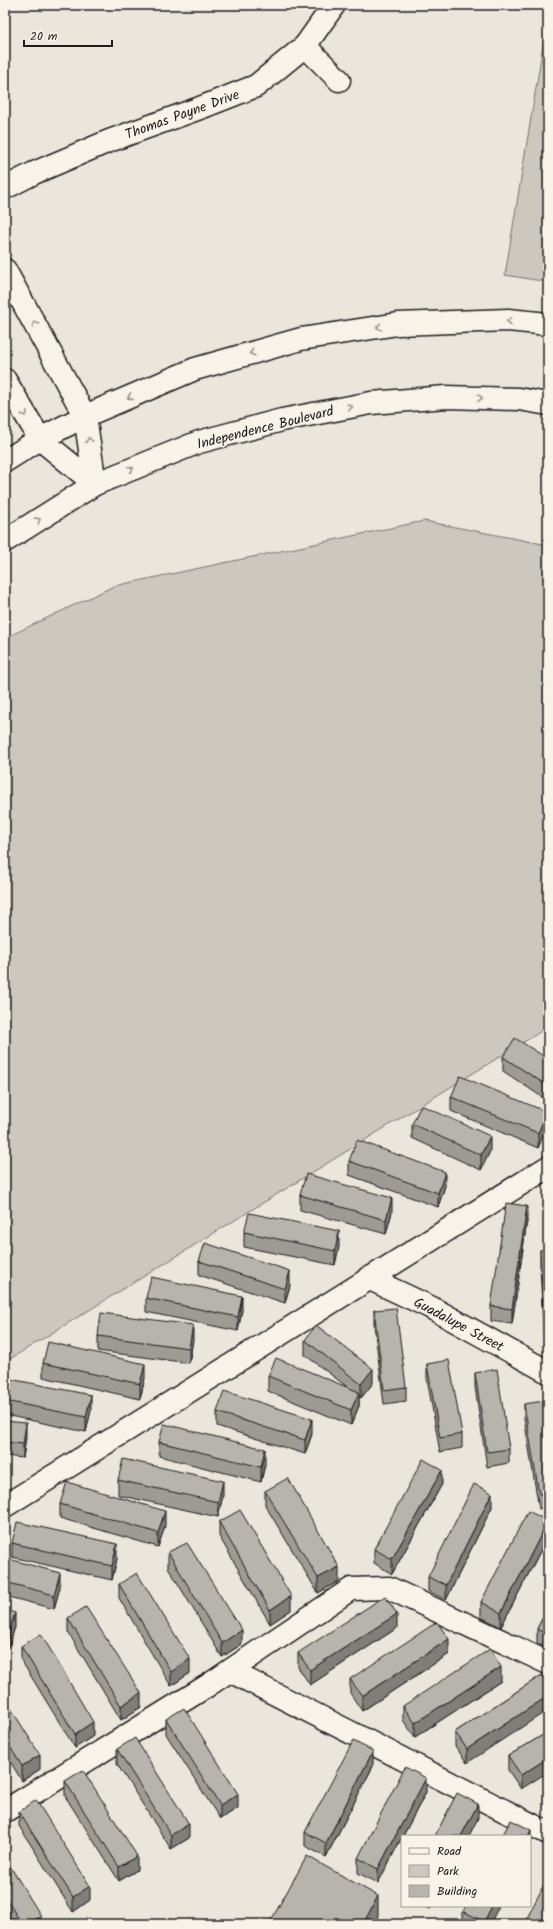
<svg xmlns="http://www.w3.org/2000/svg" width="553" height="1929" font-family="Kalam,sans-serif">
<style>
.green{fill:#ccc8c0;stroke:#74726e}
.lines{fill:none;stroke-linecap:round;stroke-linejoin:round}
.street-casing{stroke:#1c1c1c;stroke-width:25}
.secondary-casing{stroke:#1c1c1c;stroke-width:25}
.street{stroke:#f7f3e8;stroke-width:22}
.secondary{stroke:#f7f3e8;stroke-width:22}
.wall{fill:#9d9b94;stroke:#1c1c1c}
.shaded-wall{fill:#7f7e78;stroke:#1c1c1c}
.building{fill:#b6b4ac;stroke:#1c1c1c}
.oneway{stroke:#94928c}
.labels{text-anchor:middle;stroke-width:3;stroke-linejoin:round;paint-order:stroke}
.street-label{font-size:14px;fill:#1c1c1c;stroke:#f7f3e8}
</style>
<rect width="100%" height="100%" fill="#eae6dc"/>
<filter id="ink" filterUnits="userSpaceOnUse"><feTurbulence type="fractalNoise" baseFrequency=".025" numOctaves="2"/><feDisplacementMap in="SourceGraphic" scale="8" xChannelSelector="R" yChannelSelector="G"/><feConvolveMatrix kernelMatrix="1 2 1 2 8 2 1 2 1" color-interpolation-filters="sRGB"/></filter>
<g filter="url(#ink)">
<g class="green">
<polygon points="548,15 548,282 505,275"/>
<polygon points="424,521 548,545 548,1027 5,1362 5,638 114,586"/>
</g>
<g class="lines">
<g class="street-casing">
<g id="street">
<polyline points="305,46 339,80"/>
<polyline points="5,188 34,173 109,141 200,108 256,86 305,46 334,5"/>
<polyline points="5,270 85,416 95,484 40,439 5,380"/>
<polyline points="368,1278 430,1307 548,1372"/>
<polyline points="5,1506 548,1167"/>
<polyline points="230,1671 548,1833"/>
<polyline points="5,1811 207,1686 351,1589 389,1588 548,1663"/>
</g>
</g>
<g class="secondary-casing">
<g id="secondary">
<polyline points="5,461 40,439 85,416 195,369 301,339 398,324 508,320 548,324"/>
<polyline points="5,541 95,484 199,442 282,420 371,403 446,397 519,399 548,404"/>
</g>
</g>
<use href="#street" class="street"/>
<use href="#secondary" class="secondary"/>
</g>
<g class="wall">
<polygon points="503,1057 548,1059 548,1101 503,1071"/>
<polygon points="451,1097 547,1127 538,1148 451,1111"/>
<polygon points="412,1124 490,1151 481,1170 412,1138"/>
<polygon points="349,1161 445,1186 438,1207 349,1175"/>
<polygon points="300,1195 392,1212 386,1234 300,1210"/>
<polygon points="527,1221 512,1324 491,1321 491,1306"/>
<polygon points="244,1232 339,1246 335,1265 244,1247"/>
<polygon points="540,1250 548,1250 548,1346 544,1347 540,1265"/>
<polygon points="199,1261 290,1285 285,1303 199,1275"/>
<polygon points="146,1298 242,1310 238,1331 146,1312"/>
<polygon points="374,1310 406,1387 406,1401 384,1404 374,1325"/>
<polygon points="98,1336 193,1340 189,1363 98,1351"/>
<polygon points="305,1340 373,1383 361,1398 359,1396 359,1406 351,1425 268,1391 268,1376 346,1386 305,1355"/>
<polygon points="43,1363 145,1378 140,1399 43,1377"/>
<polygon points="427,1364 462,1434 462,1448 440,1452 427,1378"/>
<polygon points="475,1373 509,1449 509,1463 487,1467 475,1387"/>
<polygon points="5,1378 91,1410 86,1432 5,1415"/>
<polygon points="524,1404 548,1427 548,1507 539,1509 524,1418"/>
<polygon points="217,1412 312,1434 305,1454 217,1426"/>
<polygon points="5,1421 26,1437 23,1458 5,1456"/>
<polygon points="159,1442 265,1464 261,1482 159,1456"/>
<polygon points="118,1480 223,1495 218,1517 118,1495"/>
<polygon points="442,1484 392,1574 374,1563 374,1549"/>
<polygon points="265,1491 339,1581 318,1593 265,1505"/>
<polygon points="60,1504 165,1526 158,1547 60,1518"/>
<polygon points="492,1507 446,1600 428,1591 428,1577"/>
<polygon points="548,1521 548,1536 501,1627 481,1617 481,1602"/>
<polygon points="219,1522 291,1610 270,1624 219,1536"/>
<polygon points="12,1543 117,1559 112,1580 12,1557"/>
<polygon points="168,1552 242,1644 222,1657 168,1567"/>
<polygon points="5,1558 60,1587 54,1609 5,1596"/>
<polygon points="119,1584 190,1673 171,1686 119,1598"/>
<polygon points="548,1607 548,1649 537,1643 537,1629"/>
<polygon points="5,1610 15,1627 8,1648 5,1647"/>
<polygon points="68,1618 141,1707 121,1720 68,1632"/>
<polygon points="397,1628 310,1685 298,1667 298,1653"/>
<polygon points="21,1646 93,1736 75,1748 21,1660"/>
<polygon points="449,1654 362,1711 350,1693 350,1679"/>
<polygon points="542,1675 467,1763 455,1746 455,1732"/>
<polygon points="501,1681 415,1737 403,1720 403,1706"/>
<polygon points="5,1699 40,1769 22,1781 5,1753"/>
<polygon points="166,1719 238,1808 220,1819 166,1734"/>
<polygon points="548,1732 521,1789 508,1770 508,1756"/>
<polygon points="117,1749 189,1838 171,1849 117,1764"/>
<polygon points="373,1766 326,1857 305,1846 305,1832"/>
<polygon points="65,1781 137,1870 119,1881 65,1796"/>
<polygon points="426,1792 403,1836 402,1836 402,1837 378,1883 358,1873 358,1858"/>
<polygon points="19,1812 90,1900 73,1912 19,1826"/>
<polygon points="5,1858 41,1924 13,1924 5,1912"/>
<polygon points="424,1906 432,1906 430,1909"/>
<polygon points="463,1911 490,1924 463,1924"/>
</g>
<g class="shaded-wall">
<polygon points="547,1112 547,1127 538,1148 538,1133"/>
<polygon points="490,1136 490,1151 481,1170 481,1155"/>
<polygon points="445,1172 445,1186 438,1207 438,1193"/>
<polygon points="392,1198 392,1212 386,1234 386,1220"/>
<polygon points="527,1206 527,1221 512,1324 512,1309"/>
<polygon points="339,1231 339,1246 335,1265 335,1251"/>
<polygon points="290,1271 290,1285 285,1303 285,1289"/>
<polygon points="242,1296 242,1310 238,1331 238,1317"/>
<polygon points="193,1325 193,1340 189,1363 189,1348"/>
<polygon points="145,1364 145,1378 140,1399 140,1384"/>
<polygon points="373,1369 373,1383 361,1398 361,1384"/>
<polygon points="359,1392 359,1406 351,1425 351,1410"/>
<polygon points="91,1395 91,1410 86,1432 86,1417"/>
<polygon points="312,1419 312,1434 305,1454 305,1440"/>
<polygon points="26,1423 26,1437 23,1458 23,1444"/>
<polygon points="265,1449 265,1464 261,1482 261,1467"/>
<polygon points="442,1470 442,1484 392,1574 392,1559"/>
<polygon points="223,1481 223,1495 218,1517 218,1502"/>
<polygon points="492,1493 492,1507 446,1600 446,1585"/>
<polygon points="165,1511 165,1526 158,1547 158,1533"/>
<polygon points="548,1521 548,1536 501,1627 501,1613"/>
<polygon points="117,1544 117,1559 112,1580 112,1566"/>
<polygon points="339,1567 339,1581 318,1593 318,1578"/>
<polygon points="60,1573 60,1587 54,1609 54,1595"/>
<polygon points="291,1596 291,1610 270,1624 270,1610"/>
<polygon points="15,1613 15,1627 8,1648 8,1634"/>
<polygon points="397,1614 397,1628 310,1685 310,1670"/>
<polygon points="242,1630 242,1644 222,1657 222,1643"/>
<polygon points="449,1639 449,1654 362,1711 362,1696"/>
<polygon points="190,1659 190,1673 171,1686 171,1672"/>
<polygon points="501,1667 501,1681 415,1737 415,1723"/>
<polygon points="141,1693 141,1707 121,1720 121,1706"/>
<polygon points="548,1696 548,1710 467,1763 467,1749"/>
<polygon points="93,1722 93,1736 75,1748 75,1734"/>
<polygon points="373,1751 373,1766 326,1857 326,1843"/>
<polygon points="40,1755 40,1769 22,1781 22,1766"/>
<polygon points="548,1758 548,1772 521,1789 521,1775"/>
<polygon points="426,1778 426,1792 403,1836 402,1836 402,1837 378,1883 378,1869"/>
<polygon points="238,1794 238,1808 220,1819 220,1805"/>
<polygon points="478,1804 478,1818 469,1836 461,1836"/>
<polygon points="189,1824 189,1838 171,1849 171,1835"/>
<polygon points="531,1830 531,1845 530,1846 530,1836 528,1836"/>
<polygon points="137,1856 137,1870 119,1881 119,1867"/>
<polygon points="90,1886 90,1900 73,1912 73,1897"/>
<polygon points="378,1896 378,1916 374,1924 363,1924"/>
<polygon points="492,1906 499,1906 490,1924 484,1924 484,1922"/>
<polygon points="41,1916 41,1924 28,1924"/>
</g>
<g class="building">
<polygon points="515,1038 548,1059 548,1086 503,1057"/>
<polygon points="460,1076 547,1112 538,1133 451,1097"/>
<polygon points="421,1105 490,1136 481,1155 412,1124"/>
<polygon points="357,1140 445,1172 438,1193 349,1161"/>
<polygon points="306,1174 392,1198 386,1220 300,1195"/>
<polygon points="506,1203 527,1206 512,1309 491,1306"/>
<polygon points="249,1213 339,1231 335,1251 244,1232"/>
<polygon points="205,1243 290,1271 285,1289 199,1261"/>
<polygon points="540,1250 548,1250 548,1332 544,1332"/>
<polygon points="151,1277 242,1296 238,1317 146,1298"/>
<polygon points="396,1308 406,1387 384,1390 374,1310"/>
<polygon points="101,1313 193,1325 189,1348 98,1336"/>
<polygon points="316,1325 373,1369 361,1384 305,1340"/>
<polygon points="48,1342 145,1364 140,1384 43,1363"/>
<polygon points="276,1358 359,1392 351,1410 268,1376"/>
<polygon points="449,1360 462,1434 440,1438 427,1364"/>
<polygon points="497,1369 509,1449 487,1452 475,1373"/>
<polygon points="5,1378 91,1395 86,1417 5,1401"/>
<polygon points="224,1391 312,1419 305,1440 217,1412"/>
<polygon points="544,1401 548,1427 548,1493 539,1494 524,1404"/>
<polygon points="5,1421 26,1423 23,1444 5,1442"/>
<polygon points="164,1424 265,1449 261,1467 159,1442"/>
<polygon points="123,1459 223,1481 218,1502 118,1480"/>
<polygon points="423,1459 442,1470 392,1559 374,1549"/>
<polygon points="288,1478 339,1567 318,1578 265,1491"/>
<polygon points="67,1482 165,1511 158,1533 60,1504"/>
<polygon points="474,1484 492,1493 446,1585 428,1577"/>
<polygon points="240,1510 291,1596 270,1610 219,1522"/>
<polygon points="528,1511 548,1521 501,1613 481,1602"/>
<polygon points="17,1522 117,1544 112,1566 12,1543"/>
<polygon points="187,1543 242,1630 222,1643 168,1552"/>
<polygon points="5,1558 60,1573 54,1595 5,1582"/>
<polygon points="137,1573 190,1659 171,1672 119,1584"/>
<polygon points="385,1596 397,1614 310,1670 298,1653"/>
<polygon points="86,1607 141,1693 121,1706 68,1618"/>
<polygon points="548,1607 548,1635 537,1629"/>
<polygon points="5,1610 15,1613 8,1634 5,1633"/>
<polygon points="437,1622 449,1639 362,1696 350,1679"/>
<polygon points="41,1634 93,1722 75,1734 21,1646"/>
<polygon points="490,1649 501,1667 415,1723 403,1706"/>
<polygon points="542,1675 548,1684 548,1696 467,1749 455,1732"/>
<polygon points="5,1699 40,1755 22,1766 5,1739"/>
<polygon points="184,1708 238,1794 220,1805 166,1719"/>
<polygon points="548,1732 548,1758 521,1775 508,1756"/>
<polygon points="135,1738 189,1824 171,1835 117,1749"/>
<polygon points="353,1741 373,1751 326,1843 305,1832"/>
<polygon points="405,1767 426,1778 378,1869 358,1858"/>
<polygon points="83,1770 137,1856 119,1867 65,1781"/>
<polygon points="457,1793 478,1804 461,1836 435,1836"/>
<polygon points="36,1800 90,1886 73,1897 19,1812"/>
<polygon points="511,1820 531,1830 528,1836 502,1836"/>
<polygon points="307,1856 378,1896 363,1924 269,1924"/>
<polygon points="5,1858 41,1916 28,1924 22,1924 5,1897"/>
<polygon points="548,1877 548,1924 524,1924"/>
<polygon points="466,1906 492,1906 484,1922 463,1911"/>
</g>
<defs><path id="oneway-chevron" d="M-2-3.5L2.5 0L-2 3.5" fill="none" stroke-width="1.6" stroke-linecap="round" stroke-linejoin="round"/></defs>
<g class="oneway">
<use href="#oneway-chevron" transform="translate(509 321) rotate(-178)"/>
<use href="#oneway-chevron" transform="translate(35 324) rotate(-119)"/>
<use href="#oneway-chevron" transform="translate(379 327) rotate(171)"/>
<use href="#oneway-chevron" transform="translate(252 353) rotate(164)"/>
<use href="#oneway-chevron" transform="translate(130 397) rotate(157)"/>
<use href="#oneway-chevron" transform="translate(480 398) rotate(1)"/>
<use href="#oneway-chevron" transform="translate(350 407) rotate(-11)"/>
<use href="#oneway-chevron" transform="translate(25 414) rotate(59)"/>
<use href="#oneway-chevron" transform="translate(89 440) rotate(-98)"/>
<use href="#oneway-chevron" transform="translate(131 469) rotate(-22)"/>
<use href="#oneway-chevron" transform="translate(38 520) rotate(-32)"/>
</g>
</g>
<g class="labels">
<g class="street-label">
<text transform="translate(182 114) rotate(-20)" y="5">Thomas Payne Drive</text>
<text transform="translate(265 427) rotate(-14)" y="5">Independence Boulevard</text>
<text transform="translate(459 1324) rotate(28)" y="5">Guadalupe Street</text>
</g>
</g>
<rect width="553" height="1929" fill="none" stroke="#f7f3e8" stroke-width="20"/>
<rect x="10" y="10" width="533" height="1909" fill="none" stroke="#1c1c1c" stroke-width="1.5" filter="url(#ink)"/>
<rect x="401" y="1835" width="130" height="72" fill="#f7f3e8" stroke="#9f9d96"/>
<rect x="409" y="1848" width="20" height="6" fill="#f7f3e8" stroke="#9f9d96"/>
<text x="437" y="1855" font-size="12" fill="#1c1c1c">Road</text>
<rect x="409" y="1865" width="20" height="12" fill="#ccc8c0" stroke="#9f9d96"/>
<text x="437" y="1875" font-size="12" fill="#1c1c1c">Park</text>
<rect x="409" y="1885" width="20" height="12" fill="#b6b4ac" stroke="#9f9d96"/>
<text x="437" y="1895" font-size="12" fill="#1c1c1c">Building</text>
<path d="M24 40v6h88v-6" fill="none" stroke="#1c1c1c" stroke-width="2"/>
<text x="30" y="40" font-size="12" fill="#1c1c1c" stroke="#f7f3e8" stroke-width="3" paint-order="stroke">20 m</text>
</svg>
